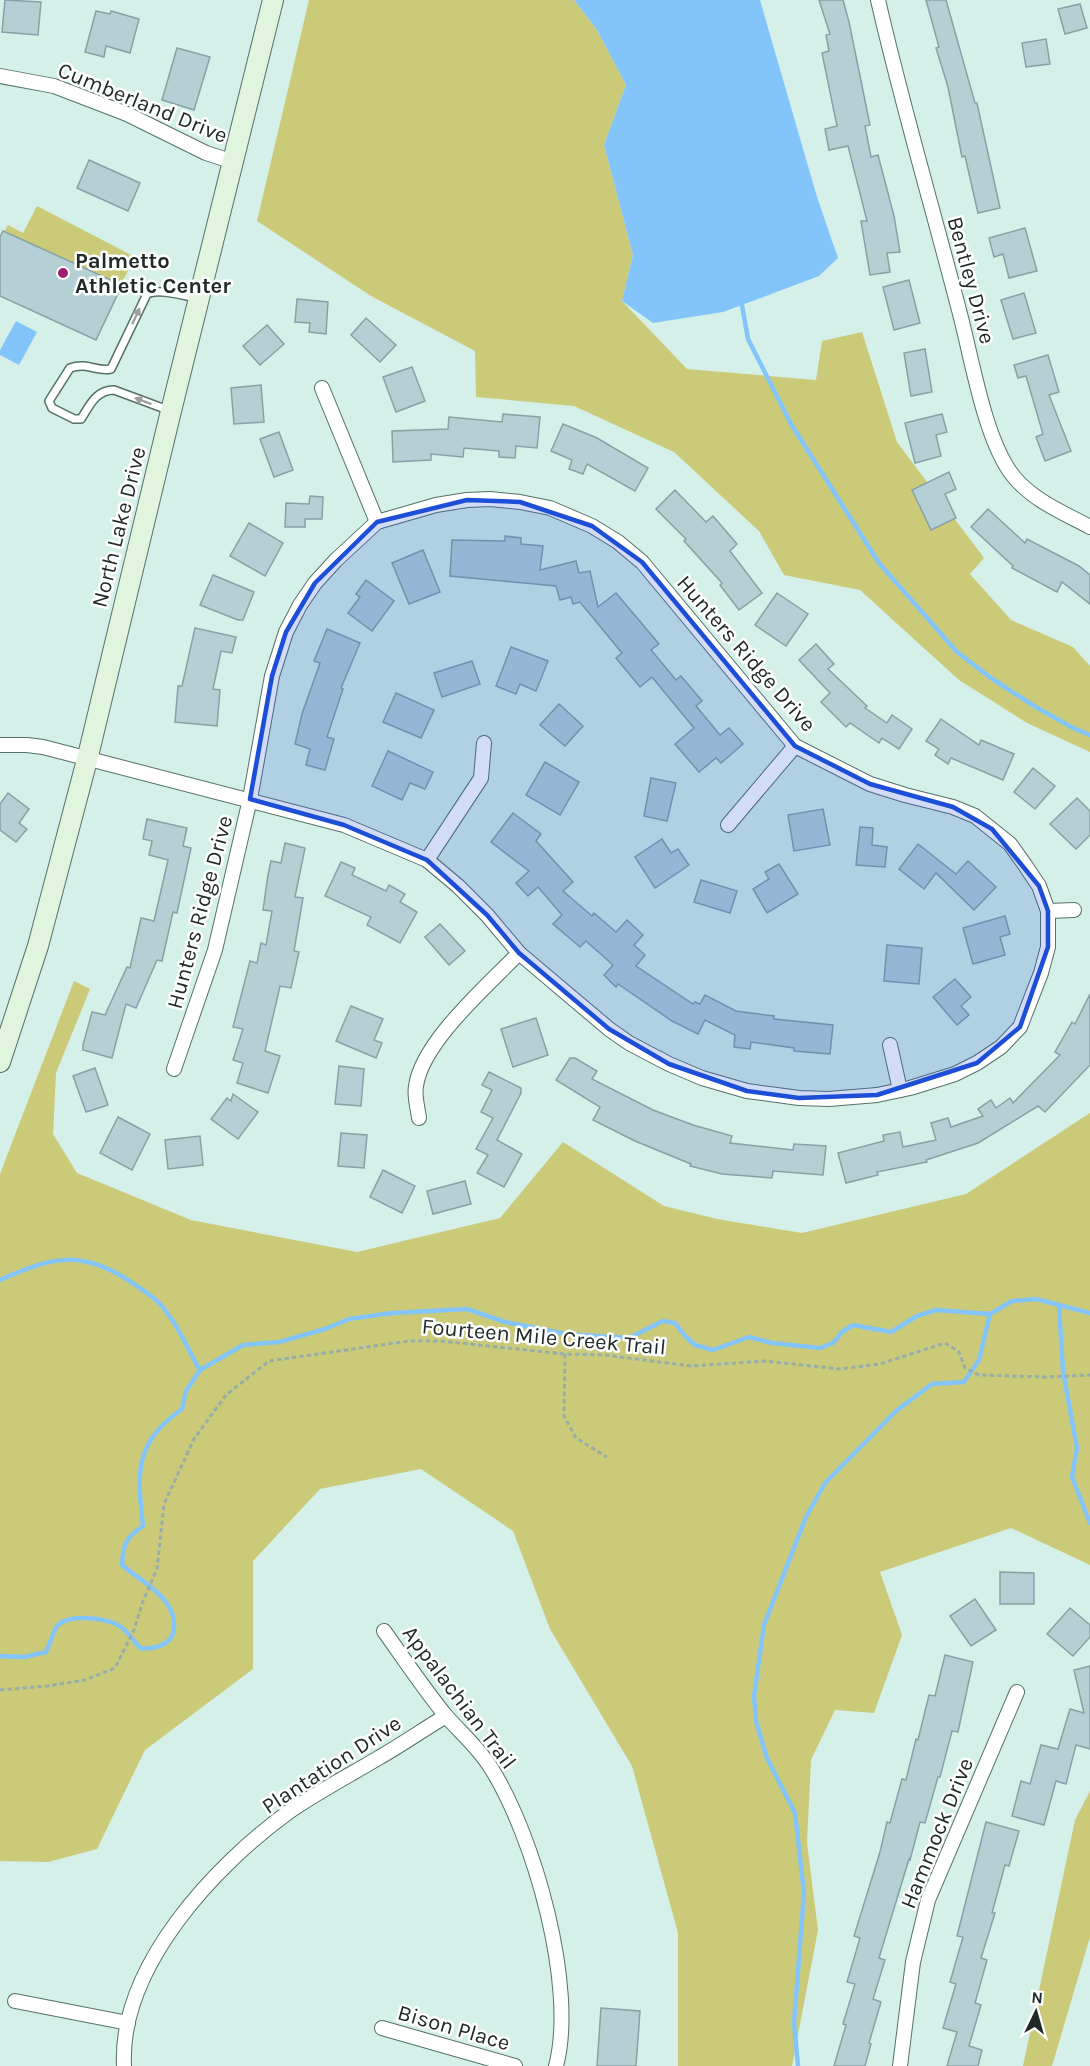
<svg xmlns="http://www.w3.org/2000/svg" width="1090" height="2066" font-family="Karla,sans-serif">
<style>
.green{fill:#cbca79}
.water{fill:#83c4fa}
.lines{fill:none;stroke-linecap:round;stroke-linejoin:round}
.stream{stroke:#83c4fa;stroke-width:4.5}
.building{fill:#b5d0d5;stroke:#87a1a6;stroke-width:1.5}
.lane-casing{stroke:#577069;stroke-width:10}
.street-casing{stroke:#577069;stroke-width:16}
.secondary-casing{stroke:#577069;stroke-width:22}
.path{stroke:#98ada7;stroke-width:3;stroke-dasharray:4.5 3;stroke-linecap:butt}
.lane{stroke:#fff;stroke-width:7}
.street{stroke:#fff;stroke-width:14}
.secondary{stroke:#e0f4de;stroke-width:20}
.oneway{fill:#9b9f9e}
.marked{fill:#1d4ed8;fill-opacity:0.2;stroke:#1d4ed8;stroke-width:4.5;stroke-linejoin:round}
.poi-dot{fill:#9f2073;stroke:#fff;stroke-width:2}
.labels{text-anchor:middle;stroke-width:5;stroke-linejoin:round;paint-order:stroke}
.street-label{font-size:22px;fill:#202a27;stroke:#fff}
.poi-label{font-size:22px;font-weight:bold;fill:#202a27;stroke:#fff;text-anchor:start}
</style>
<rect width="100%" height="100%" fill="#d5f0e8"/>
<g class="green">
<polygon points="309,0 574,0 597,30 626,85 604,145 633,255 622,301 687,369 816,380 822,341 862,332 897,442 984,558 970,574 1011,620 1073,647 1090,666 1090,752 1027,723 959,680 860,590 784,575 759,531 674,452 574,406 476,397 475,351 371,296 257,221"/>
<polygon points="37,206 135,257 94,337 0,240 8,225 23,233"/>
<polygon points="74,981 90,989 56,1073 53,1134 77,1173 191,1220 357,1252 500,1218 563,1142 664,1206 717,1219 802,1233 966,1194 1090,1113 1090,1565 1011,1528 880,1572 902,1635 874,1713 835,1710 811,1760 807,1843 818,1930 792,2066 678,2066 678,1933 632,1766 550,1629 513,1531 421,1469 320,1489 253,1561 253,1669 145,1750 97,1849 48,1862 0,1861 0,1174"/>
<polygon points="1090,1791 1090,1937 1052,2066 1023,2066 1075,1820"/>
</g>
<g class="water">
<polygon points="574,0 760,0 817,197 838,258 819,276 723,312 653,323 622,301 633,255 604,145 626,85 597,30"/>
<polygon points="16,321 37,332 19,365 0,355 0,350"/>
</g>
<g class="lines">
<g class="stream">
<polyline points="741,300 748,339 791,424 879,563 957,652 991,678 1034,706 1073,728 1090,735"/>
<path d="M0 1280C53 1256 83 1249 134 1284 148 1294 158 1299 168 1314 181 1331 189 1352 200 1370"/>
<polyline points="1059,1306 1063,1371 1077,1448 1072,1477 1090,1523"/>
<path d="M0 1656 24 1657 46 1652C49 1646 54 1630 57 1626 69 1613 108 1618 121 1627 128 1632 134 1641 140 1648 150 1649 162 1648 170 1639 173 1635 174 1632 174 1627 176 1598 142 1582 122 1565 123 1545 125 1538 143 1526 137 1472 134 1443 182 1409L186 1391 200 1370 243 1345 279 1342 325 1329 349 1319 392 1313 467 1309 505 1322 566 1334 629 1338 663 1321 675 1323 685 1336 695 1345 713 1350 749 1337 772 1343 820 1348 833 1343 842 1332 853 1325 891 1332 917 1316 936 1310 990 1314 1012 1301 1036 1299 1090 1313"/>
<polyline points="798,2066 794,2023 804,1893 795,1813 767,1758 756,1721 754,1696 764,1625 806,1517 825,1483 896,1411 932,1384 964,1382 979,1360 990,1314"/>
</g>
</g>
<g class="building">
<polygon points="5,0 41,2 38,35 2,32"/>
<polygon points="819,0 843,0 849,22 870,125 865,126 871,157 878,155 894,216 900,252 887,253 890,272 870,275 861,221 867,221 848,146 829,150 825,129 837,126 822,53 829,51 826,35 830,34"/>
<polygon points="926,0 946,0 975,103 977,103 1000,208 978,213 965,156 962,157 948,87 936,48 939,47"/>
<polygon points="1080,4 1087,28 1065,34 1058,9"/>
<polygon points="96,11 110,14 111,11 139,19 130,53 106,46 104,57 85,52"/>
<polygon points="1046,39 1050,64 1026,67 1022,43"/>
<polygon points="177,48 210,57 194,110 162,100"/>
<polygon points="89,160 140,183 128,211 77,188"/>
<polygon points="1025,228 1037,271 1009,278 1003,254 994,257 989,238"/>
<polygon points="3,231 122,285 96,340 0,296 0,237"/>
<polygon points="909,280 920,323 894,330 883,287"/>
<polygon points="1024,293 1036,333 1013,339 1001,300"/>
<polygon points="297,299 328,302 326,334 309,332 310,323 295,322"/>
<polygon points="366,318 396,345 380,362 351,335"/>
<polygon points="267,325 284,344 260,365 243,346"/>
<polygon points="925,349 932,392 911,396 904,353"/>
<polygon points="1048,355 1059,392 1049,395 1071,451 1045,461 1036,437 1043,434 1026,376 1018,378 1014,365"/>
<polygon points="412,367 425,401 396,412 383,377"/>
<polygon points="261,385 264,422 234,424 231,388"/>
<polygon points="503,414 540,417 537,448 516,446 515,458 499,457 499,451 464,448 463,457 431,454 431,460 393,462 392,431 448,429 449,417 502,422"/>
<polygon points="942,414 947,432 936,435 941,456 915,463 905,423"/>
<polygon points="563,424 597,438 648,468 635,491 587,464 583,474 569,469 572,460 551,451"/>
<polygon points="279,432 293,470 274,477 260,439"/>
<polygon points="949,472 956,489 945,494 956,518 931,530 912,490"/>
<polygon points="675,490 706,522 713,516 737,544 730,551 762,593 739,610 720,585 722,583 684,541 686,539 656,509"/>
<polygon points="310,496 323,497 322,519 305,519 305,527 285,527 286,503 309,504"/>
<polygon points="988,509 1025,543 1027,539 1079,566 1090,575 1090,604 1062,582 1057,592 1012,568 1013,566 971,527"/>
<polygon points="249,523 283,543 265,576 230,556"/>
<polygon points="505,536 521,538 521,544 543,546 540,570 576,561 579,573 590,571 598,607 616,593 659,644 651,650 676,680 681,676 702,701 696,706 720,735 729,728 743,744 721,763 716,758 699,772 675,744 694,728 652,677 640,687 616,658 622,653 580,602 573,604 571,597 560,600 556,586 450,576 452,540 505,541"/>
<polygon points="423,550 440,592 409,604 392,563"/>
<polygon points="213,575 254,592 243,620 238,620 200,605"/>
<polygon points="366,580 394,601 372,631 348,613 360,597 356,594"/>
<polygon points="777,593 808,614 786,646 755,625"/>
<polygon points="195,628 236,637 232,653 221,651 213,689 220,690 217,726 175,722 178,686 182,686"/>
<polygon points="327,629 360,643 341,688 343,689 327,737 334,739 325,770 306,765 310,749 295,744 302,714 320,663 314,661"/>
<polygon points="816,644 834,664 828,669 867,706 865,708 887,723 892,715 912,729 899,749 882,738 879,743 850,723 846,727 821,702 830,693 799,660"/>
<polygon points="511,647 548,661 536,691 520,684 516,694 496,686"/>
<polygon points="472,661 480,684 442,697 434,673"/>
<polygon points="396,693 434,710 421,738 383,722"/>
<polygon points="559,704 583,726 565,746 540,725"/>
<polygon points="941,719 979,745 981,740 1014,754 1003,780 951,758 948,764 935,755 939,749 926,741"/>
<polygon points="388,751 433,772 425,789 410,783 402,800 372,786"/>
<polygon points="545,762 579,782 560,815 526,795"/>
<polygon points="1033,768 1055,786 1035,809 1014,792"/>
<polygon points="651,778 676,783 667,821 644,816"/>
<polygon points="8,793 29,809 19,823 27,829 16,842 0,830 0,804"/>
<polygon points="1077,798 1090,811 1090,835 1076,849 1050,824"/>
<polygon points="823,809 830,845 794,851 788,815"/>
<polygon points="513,813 541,834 536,841 573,882 563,891 592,916 594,913 616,932 627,920 643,935 634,945 645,955 636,966 693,1004 695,1002 700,1004 705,995 736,1011 774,1016 774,1019 833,1025 830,1054 794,1051 794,1048 751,1042 750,1049 734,1047 735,1035 705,1020 698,1034 672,1021 618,984 616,987 604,975 613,965 586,941 580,947 553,924 562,915 538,887 528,896 516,883 529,871 491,842"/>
<polygon points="147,819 187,828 183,846 191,848 177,913 173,912 162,961 157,960 136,1008 126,1004 112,1058 83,1050 83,1045 92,1012 105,1015 127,967 130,968 141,918 154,921 168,860 149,855 152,841 143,839"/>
<polygon points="860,827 873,828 872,845 887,847 885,867 856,865"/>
<polygon points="662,839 671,853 678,849 689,865 655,888 635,857"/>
<polygon points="285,843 305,848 295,897 303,898 294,951 299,952 291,988 280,986 265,1051 280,1056 268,1093 237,1083 243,1063 233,1060 243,1029 233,1027 250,961 257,963 261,943 266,945 272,911 263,910 268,875 271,861 281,863"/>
<polygon points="918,844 956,874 968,861 996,887 974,910 936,873 924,889 899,869"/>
<polygon points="341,862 355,868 352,875 386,891 389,885 405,894 400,902 417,912 400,943 367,925 371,917 325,896"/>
<polygon points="779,864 798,894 767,913 753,889 769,879 765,872"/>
<polygon points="701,880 737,891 730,913 694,902"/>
<polygon points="1005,916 1010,934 1000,937 1005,955 973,964 963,928"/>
<polygon points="440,924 465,951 449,965 425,937"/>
<polygon points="887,945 922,948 919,984 884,981"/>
<polygon points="955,979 971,997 961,1006 969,1015 957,1025 933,997"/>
<polygon points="1090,994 1090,1065 1045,1112 1038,1106 978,1143 926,1160 927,1162 877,1172 878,1175 846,1183 838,1153 884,1141 883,1135 900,1132 903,1147 936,1140 931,1123 948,1118 951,1127 983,1116 978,1109 991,1100 996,1108 1010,1098 1013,1103 1060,1055 1055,1052 1072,1022 1075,1024"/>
<polygon points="351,1006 383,1019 374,1040 382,1043 376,1058 336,1041"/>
<polygon points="536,1018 548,1055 513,1067 501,1029"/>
<polygon points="570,1058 575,1058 597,1071 592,1079 653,1110 693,1125 732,1136 730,1143 793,1150 794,1144 826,1146 823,1175 773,1171 772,1178 722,1174 690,1166 691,1164 635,1141 593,1120 600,1107 556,1080"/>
<polygon points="339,1066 364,1069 361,1106 335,1104"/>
<polygon points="95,1068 108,1105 86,1112 73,1076"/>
<polygon points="489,1072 521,1088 521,1093 497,1140 522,1154 504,1187 477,1173 488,1155 476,1149 493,1118 481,1112 492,1090 482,1085"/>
<polygon points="233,1094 258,1112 238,1139 211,1119 227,1098 231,1101"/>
<polygon points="118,1117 150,1134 132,1170 100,1153"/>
<polygon points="341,1133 367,1135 364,1168 338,1166"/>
<polygon points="200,1136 203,1165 168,1169 165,1140"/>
<polygon points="383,1170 415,1186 402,1213 370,1197"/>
<polygon points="465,1181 471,1204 433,1214 427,1191"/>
<polygon points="1000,1572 1034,1573 1034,1604 1000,1604"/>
<polygon points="975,1599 996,1630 971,1646 950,1616"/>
<polygon points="1070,1608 1090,1625 1090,1637 1073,1656 1047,1634"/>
<polygon points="945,1655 973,1662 958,1732 952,1731 940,1777 938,1777 925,1823 920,1822 910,1860 909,1859 879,1958 885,1960 873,1999 881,2002 869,2043 871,2044 865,2066 834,2066 846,2025 843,2024 855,1984 847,1982 860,1938 854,1936 880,1852 887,1822 890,1823 902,1779 906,1780 916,1739 918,1740 929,1695 935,1696"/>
<polygon points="1090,1666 1090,1749 1076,1745 1066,1784 1056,1781 1044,1825 1012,1816 1021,1781 1030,1784 1041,1745 1058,1749 1070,1709 1084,1713 1074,1670"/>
<polygon points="986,1822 1019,1831 1009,1866 1005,1865 992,1913 995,1913 981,1958 987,1960 975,2003 981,2005 969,2046 982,2050 978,2066 947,2066 957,2032 943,2028 956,1984 950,1982 963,1937 957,1936"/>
<polygon points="601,2008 640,2011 636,2066 597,2066"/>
</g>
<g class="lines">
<g class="lane-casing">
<path id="lane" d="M168 410 114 390C96 390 90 405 81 419H74L52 408 49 401 70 368C88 362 96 372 111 369L147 294C159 288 184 296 197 298"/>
</g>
<g class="street-casing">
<g id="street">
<path d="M878 0C902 105 933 209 960 314 972 359 985 442 1014 477 1034 501 1064 513 1090 527"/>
<polyline points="0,76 54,86 127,114 206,153 234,162"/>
<polyline points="322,388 377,522"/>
<polyline points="0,745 27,745 43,747 344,825 427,860 458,886 487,915 519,953 609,1029 629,1043 669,1064 702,1078 747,1091 799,1098 829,1099 877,1095 910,1088 955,1074 977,1063 1001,1047 1020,1027 1041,973 1048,947 1048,911 1039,886 1025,865 1010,844 975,816 953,807 905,795 870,784 795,746 642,562 618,542 592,526 550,508 520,502 490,499 467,500 436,505 377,522 336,560 315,583 300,605 286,632 272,676 250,799 215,950 174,1069"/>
<polyline points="728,825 795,746"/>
<polyline points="427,860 481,778 484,743"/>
<polyline points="1048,911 1074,910"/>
<polyline points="890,1045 900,1090"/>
<path d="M419 1118C418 1109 414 1096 416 1086 422 1042 488 985 519 953"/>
<path d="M384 1631C404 1659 424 1689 446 1716 461 1733 479 1748 491 1768 534 1836 577 1987 556 2066"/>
<polyline points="15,2001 128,2023"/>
<polyline points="382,2028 515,2066"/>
<path d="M124 2066C119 1967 215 1865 290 1811 319 1791 350 1775 380 1757 403 1744 424 1729 446 1716"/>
<polyline points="900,2066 913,1962 928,1900 1017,1692"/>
</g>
</g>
<g class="secondary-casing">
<polyline id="secondary" points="0,1062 38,946 87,760 171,411 273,0"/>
</g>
<g class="path">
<polyline points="565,1354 564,1416 576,1438 607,1457"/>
<polyline points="0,1690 47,1686 85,1680 115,1668 134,1630 143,1601 157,1569 164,1504 194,1439 226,1395 269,1361 409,1341 440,1341 565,1354 605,1355 691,1366 765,1361 839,1369 880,1364 945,1343 959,1352 965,1368 979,1375 1045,1377 1090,1375"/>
</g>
<use href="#lane" class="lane"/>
<use href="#street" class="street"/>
<use href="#secondary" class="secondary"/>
</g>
<defs><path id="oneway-solid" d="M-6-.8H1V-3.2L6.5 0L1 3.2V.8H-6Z" transform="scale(1.5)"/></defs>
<g class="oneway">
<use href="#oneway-solid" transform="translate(136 316) rotate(-65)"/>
<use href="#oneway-solid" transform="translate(143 401) rotate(-159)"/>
</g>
<path class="marked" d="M467 500 520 502 592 526 642 562 795 746 870 784 953 807 992 829 1039 886 1048 911V947L1020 1027 977 1063 877 1095 799 1098 747 1091 669 1064 609 1029 519 953 487 915 427 860 344 825 250 799 272 676 286 632 315 583 377 522Z"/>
<circle class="poi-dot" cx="63" cy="273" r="6"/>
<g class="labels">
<g class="street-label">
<text transform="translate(143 102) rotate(22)" y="8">Cumberland Drive</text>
<text transform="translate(972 280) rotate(75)" y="8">Bentley Drive</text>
<text transform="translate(118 527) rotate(-76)" y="8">North Lake Drive</text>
<text transform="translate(747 653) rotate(49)" y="8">Hunters Ridge Drive</text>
<text transform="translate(199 912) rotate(-75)" y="8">Hunters Ridge Drive</text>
<text transform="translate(544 1336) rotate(5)" y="8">Fourteen Mile Creek Trail</text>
<text transform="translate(460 1697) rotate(53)" y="8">Appalachian Trail</text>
<text transform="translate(331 1764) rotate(-33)" y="8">Plantation Drive</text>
<text transform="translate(936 1833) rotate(-68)" y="8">Hammock Drive</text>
<text transform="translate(454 2027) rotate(16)" y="8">Bison Place</text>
</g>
<g class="poi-label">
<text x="75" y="268">Palmetto<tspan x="75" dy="25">Athletic Center</tspan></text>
</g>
</g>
<g transform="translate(1036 2012) rotate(5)" stroke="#ffffff" stroke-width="4.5" paint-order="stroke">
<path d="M0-4.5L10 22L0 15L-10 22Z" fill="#202a27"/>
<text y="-9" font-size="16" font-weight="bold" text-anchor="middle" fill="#202a27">N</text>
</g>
</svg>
